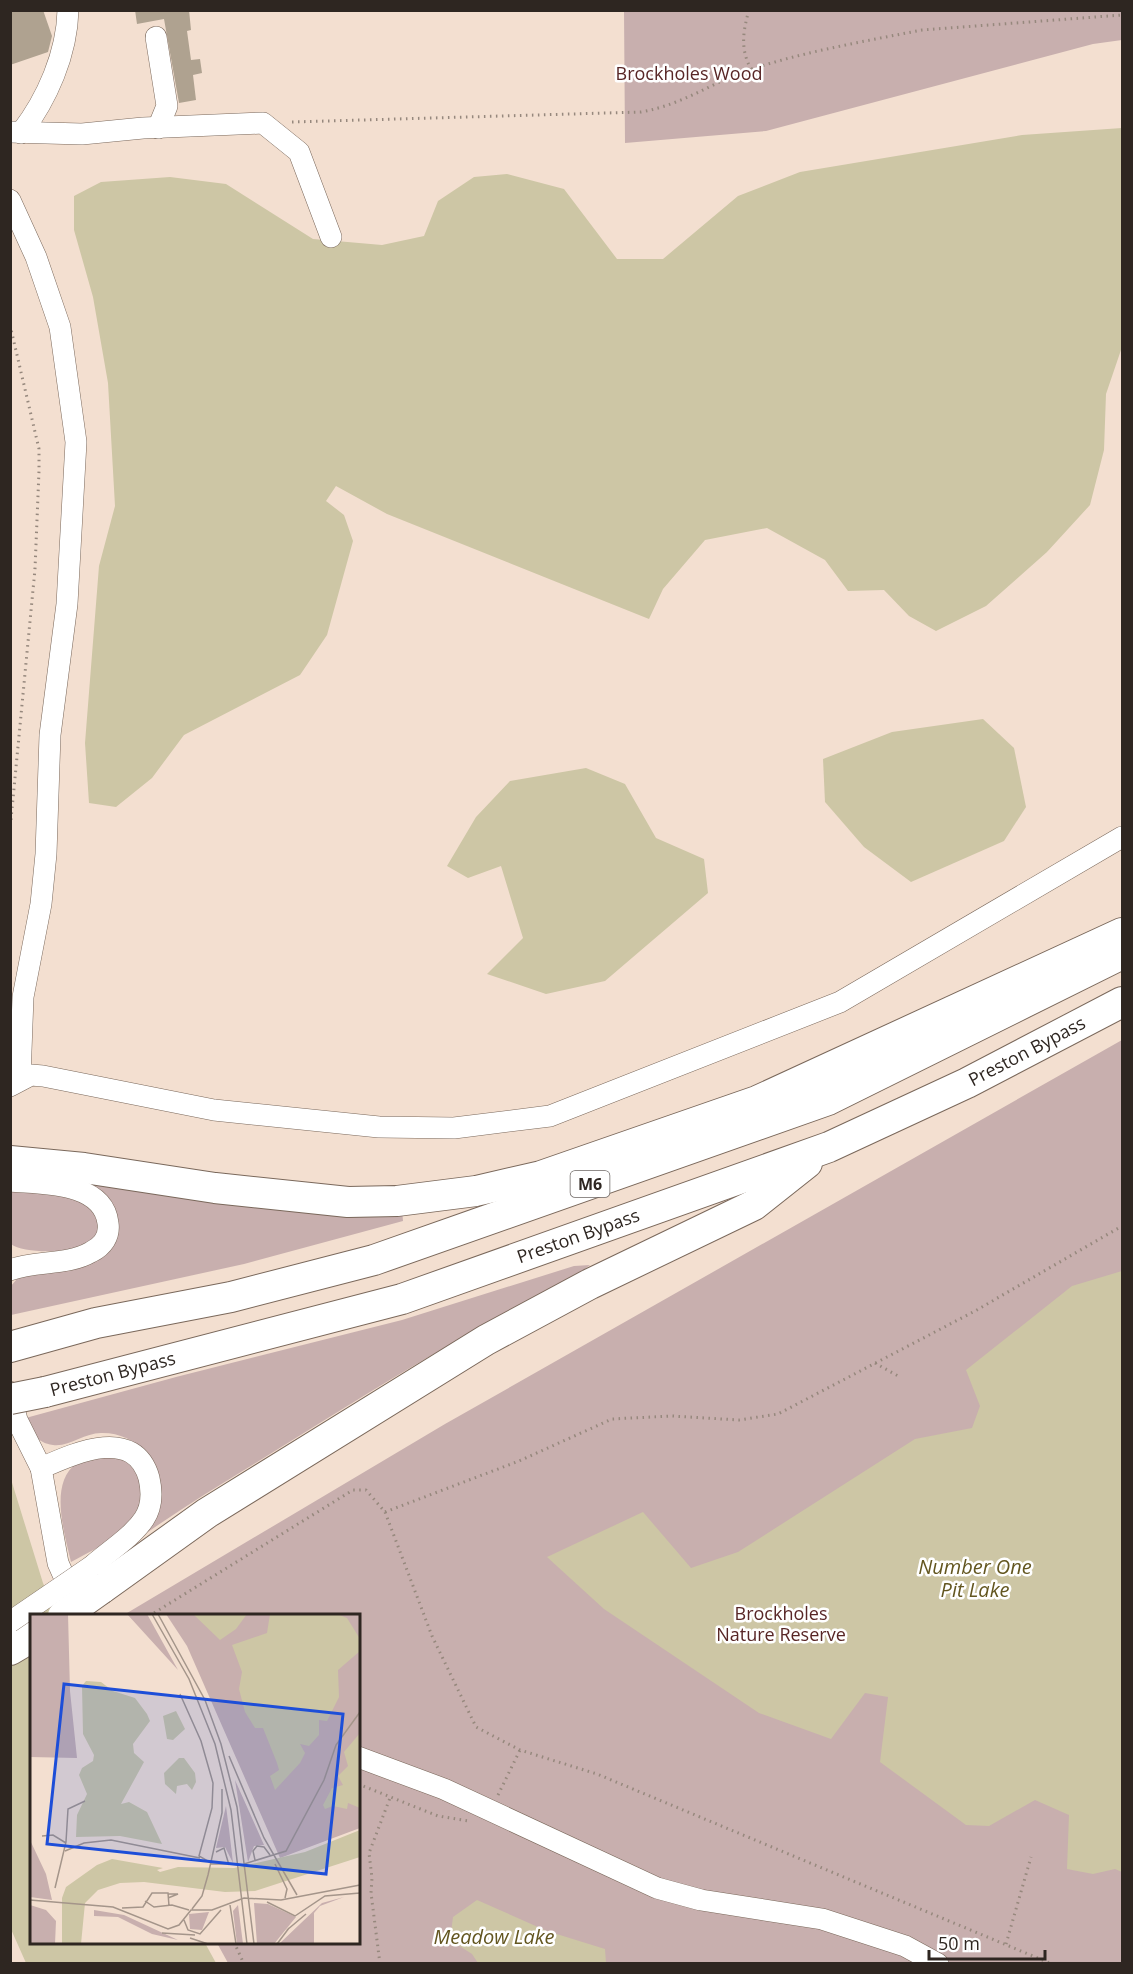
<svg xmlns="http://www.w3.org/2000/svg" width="1133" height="1974" font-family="'Open Sans',sans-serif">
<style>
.green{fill:#c8afae}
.water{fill:#cdc6a5}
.building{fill:#afa290}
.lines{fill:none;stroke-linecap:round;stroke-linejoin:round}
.minor-casing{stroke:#7a685b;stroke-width:22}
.highway-casing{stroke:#7a685b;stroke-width:32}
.path{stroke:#96887d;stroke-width:3;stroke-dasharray:1.5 4.5;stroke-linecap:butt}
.minor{stroke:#fff;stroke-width:21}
.highway{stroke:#fff;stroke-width:30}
.minor-bridge-casing{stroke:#7a685b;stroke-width:22;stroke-linecap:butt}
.highway-bridge-casing{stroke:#7a685b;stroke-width:32;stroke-linecap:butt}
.minor-bridge{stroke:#fff;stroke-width:21}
.highway-bridge{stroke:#fff;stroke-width:30}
.labels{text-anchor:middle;stroke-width:5;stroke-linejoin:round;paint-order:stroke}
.shield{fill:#fff;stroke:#6d6764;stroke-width:1.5}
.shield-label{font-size:16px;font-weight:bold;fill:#2e2621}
.park-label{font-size:18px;fill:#582626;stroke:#fff}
.street-label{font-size:18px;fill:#2e2621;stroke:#fff}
.water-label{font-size:20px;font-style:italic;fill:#635620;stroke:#fff}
.inset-road{fill:none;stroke:#a4958a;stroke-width:1.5}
.view{fill:#1d4ed8;fill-opacity:0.15;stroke:#1d4ed8;stroke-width:3}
.inset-edge{fill:none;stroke:#2e2621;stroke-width:3}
</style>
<rect width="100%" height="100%" fill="#f3dfd0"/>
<g class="green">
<polygon points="624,11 1122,11 1122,40 1093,44 766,131 625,143"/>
<polygon points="1122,1040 1122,1963 228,1963 217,1943 358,1942 358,1616 122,1616 445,1424"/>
<path d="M81 1180 402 1210 403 1221 244 1264 11 1315 10 1287 17 1279 117 1231C118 1204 106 1189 81 1180Z"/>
<path d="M10 1187C32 1191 58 1192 78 1200 98 1208 107 1233 86 1245 72 1253 23 1254 11 1244Z"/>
<path d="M590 1265 577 1275C479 1325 384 1383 291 1441 242 1472 192 1501 145 1534 153 1524 160 1514 161 1501 164 1465 138 1432 101 1433 84 1433 70 1447 53 1445 37 1443 30 1431 22 1419L176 1377 402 1320 574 1266Z"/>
<path d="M109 1454C116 1457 125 1460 130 1465 149 1482 144 1511 127 1527 113 1541 89 1552 71 1562 65 1535 48 1483 77 1463 85 1457 100 1456 109 1454Z"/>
</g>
<g class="water">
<polygon points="1122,128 1122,347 1106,394 1104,450 1090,505 1047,552 986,606 936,631 909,616 884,590 848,591 825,560 767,528 705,540 663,589 649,619 387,514 336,486 326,501 344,515 353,541 327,635 300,675 184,735 152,778 116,807 89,803 85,743 99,566 115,506 108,383 93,297 74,230 74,196 101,182 170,177 226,184 313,239 382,245 424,236 438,201 474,177 507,174 564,189 617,259 663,259 738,196 800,172 1022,135"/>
<polygon points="983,719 1014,748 1026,807 1004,841 911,882 864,847 825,802 823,759 892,732"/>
<polygon points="586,768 625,784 656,838 704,859 708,893 605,981 546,994 487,974 523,938 501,866 468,878 447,866 476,817 510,781"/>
<polygon points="1122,1271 1122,1872 1115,1869 1093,1874 1067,1869 1069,1815 1035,1800 989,1826 966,1825 880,1762 888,1697 865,1693 831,1739 759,1713 604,1609 547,1557 643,1512 691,1568 738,1552 915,1439 972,1428 980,1406 966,1370 1072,1286"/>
<polygon points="10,1476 43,1583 57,1615 32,1616 32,1942 205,1943 216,1963 26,1963 10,1927"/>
<polygon points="477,1900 547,1931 605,1949 606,1963 478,1963 472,1954 450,1940 453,1917"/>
</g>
<g class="building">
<polygon points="10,10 43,10 52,36 48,52 10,65"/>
<polygon points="135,10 189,10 191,30 187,31 191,60 200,59 202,73 193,75 196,100 179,103 164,19 137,24"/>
</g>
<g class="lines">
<g class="minor-casing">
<g id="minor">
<polyline points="156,37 167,106 158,128"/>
<polyline points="10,132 82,134 143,128 263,123 299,152 331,237"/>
<path d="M21 133C47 99 67 54 68 10"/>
<polyline points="10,200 36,257 60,327 76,442 67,604 50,735 46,854 41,904 23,997 20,1078"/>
<polyline points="10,1086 31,1075 43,1076 214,1110 379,1127 454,1128 550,1116 840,1002 1122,837"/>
<path d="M10 1181C41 1184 103 1181 108 1223 110 1236 103 1246 91 1252 67 1266 36 1260 10 1270"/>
<polyline points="10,1392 17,1420 41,1468 58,1563 74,1599"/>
<path d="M41 1468C73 1454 134 1425 149 1478 152 1491 152 1507 144 1519 132 1537 109 1551 92 1566"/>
<polyline points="358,1757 444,1789 657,1888 701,1900 822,1919 905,1946 938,1964"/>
</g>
</g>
<g class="highway-casing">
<g id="highway">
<polyline points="10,1161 84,1168 215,1188 348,1202 397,1201 476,1191 541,1176 757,1101 1122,933"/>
<polyline points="10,1347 96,1323 231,1297 374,1260 828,1100 1122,954"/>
<path id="s1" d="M45 1392 402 1299 829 1147 967 1083 1122 1002"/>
<polyline points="101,1589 207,1513 486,1340 590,1284 754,1205 807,1163"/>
<polyline points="10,1650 32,1637"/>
</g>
</g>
<g class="path">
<path d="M749 10C743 31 740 49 751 69"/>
<path d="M292 122 641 112C685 104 712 82 752 69 807 51 866 41 922 30L1122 15"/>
<polyline points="10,325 39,449 39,471 35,569 10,830"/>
<polyline points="875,1363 898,1376"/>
<polyline points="385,1512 519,1461 612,1419 672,1416 739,1420 778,1414 975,1311 1122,1226"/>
<polyline points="149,1616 353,1490 366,1490 385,1512 432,1636 476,1727 520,1750 597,1774 1052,1964"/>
<polyline points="358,1784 438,1816 469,1821"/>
<polyline points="498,1795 520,1750"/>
<polyline points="234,1942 244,1964"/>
<polyline points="1006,1944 1031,1857"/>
<polyline points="380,1964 371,1893 372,1878 369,1853 390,1798"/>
</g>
<use href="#minor" class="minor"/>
<use href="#highway" class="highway"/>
<g class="minor-bridge-casing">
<polyline id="minor-bridge" points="10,1622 92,1566"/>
</g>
<g class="highway-bridge-casing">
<g id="highway-bridge">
<polyline points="10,1399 45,1392"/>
<polyline points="63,1616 101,1589"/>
</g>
</g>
<use href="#minor-bridge" class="minor-bridge"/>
<use href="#highway-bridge" class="highway-bridge"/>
</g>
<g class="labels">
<rect class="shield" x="570.5" y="1171" width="39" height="26" rx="4.5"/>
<g class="shield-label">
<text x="590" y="1190">M6</text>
</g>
<g class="park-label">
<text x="689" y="80">Brockholes Wood</text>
<text x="781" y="1620">Brockholes<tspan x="781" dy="21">Nature Reserve</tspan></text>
</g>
<g class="street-label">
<text dy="6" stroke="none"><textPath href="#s1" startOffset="1042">Preston Bypass</textPath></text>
<text dy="6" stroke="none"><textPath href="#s1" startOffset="556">Preston Bypass</textPath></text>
<text dy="6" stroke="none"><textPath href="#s1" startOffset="70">Preston Bypass</textPath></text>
</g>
<g class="water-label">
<text x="975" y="1574">Number One<tspan x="975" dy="23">Pit Lake</tspan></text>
<text x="494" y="1944">Meadow Lake</text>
</g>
</g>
<g transform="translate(30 1614)">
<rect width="330" height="330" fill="#f3dfd0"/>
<path d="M1 0H38L40 77 47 144 0 143ZM97 0H117L148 56 138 45ZM136 0H330V214L250 244 157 32ZM205 166 234 231 224 232 218 248ZM196 192 199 215 203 249 195 233 186 234ZM0 226 16 260 22 286 0 283ZM314 283 290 292 284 299V330H249L292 289ZM224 289 238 290 266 303 244 330H227ZM0 291 16 296 26 307 25 330H0ZM208 291 213 330H207L203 297ZM64 296 94 301 148 326 122 320 88 303 64 302ZM179 298 172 316 160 315 159 300Z" fill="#c8afae"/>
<path d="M163 0H217L206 15 190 26ZM240 0H307L317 4 330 25V37L308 56 309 83 297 107 289 106V121L279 132 270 130 275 139 270 149 245 176 240 162 249 156 247 149 233 114H225L215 98 209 75 212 58 202 31 237 19ZM56 67 71 68 83 77 105 84 117 100 120 107 103 130 104 139 114 148 91 190 99 188 117 198 132 230 90 222 46 223 47 201 57 180 49 161 52 154 63 147 64 141 53 120 52 72ZM146 97 155 115 143 126 137 125 133 102ZM330 119V194L318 189 317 195 303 192 295 195 293 191 302 174 313 171 308 162 318 152 314 138ZM149 144H154L165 159 166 168 162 176 157 170 147 172 146 180 135 170 134 159ZM330 216V243L225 277 195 278 114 268 90 269 68 276 55 289 51 330H32V284L36 273 67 251 82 245 133 254 127 256 130 258 148 253 204 254 275 238Z" fill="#cdc6a5"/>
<path class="inset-road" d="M122 0 159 65 185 130 201 196 217 330M128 0 175 86 191 130 207 193 224 330M150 80 171 127 183 169 182 194 169 242 181 249M199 142 234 224 267 281M12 222 23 221 36 229M35 237 54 229 81 226 170 244M186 238 194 234 199 251M225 246 223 237 227 232 234 233 240 241M181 250H206M214 250 256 237 294 166 306 131 330 98M245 250 257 275 255 284M25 274 36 228 38 195 55 187M138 280H148L138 284M0 286 83 293 138 315 149 311 161 296H182L214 284 251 286 330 271M115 287 124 293 142 291 159 296M237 288 265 302 295 282 330 279M200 291 206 330M92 294 113 293 122 279H138L139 292M162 295 172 282 178 261 192 199V175M154 306 158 316 170 320 191 296M257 316 276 300M132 319 165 321M160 324 178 330M247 330 259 314"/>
<path class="view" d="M34 70 313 100 296 260 17 230Z"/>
<rect width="330" height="330" class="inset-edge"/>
</g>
<rect width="1133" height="1974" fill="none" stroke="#2e2621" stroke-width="24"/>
<path d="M929 1950v9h116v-9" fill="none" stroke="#2e2621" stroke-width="3"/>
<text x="938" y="1950" font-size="18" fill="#2e2621" stroke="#ffffff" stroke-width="4.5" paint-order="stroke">50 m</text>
</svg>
